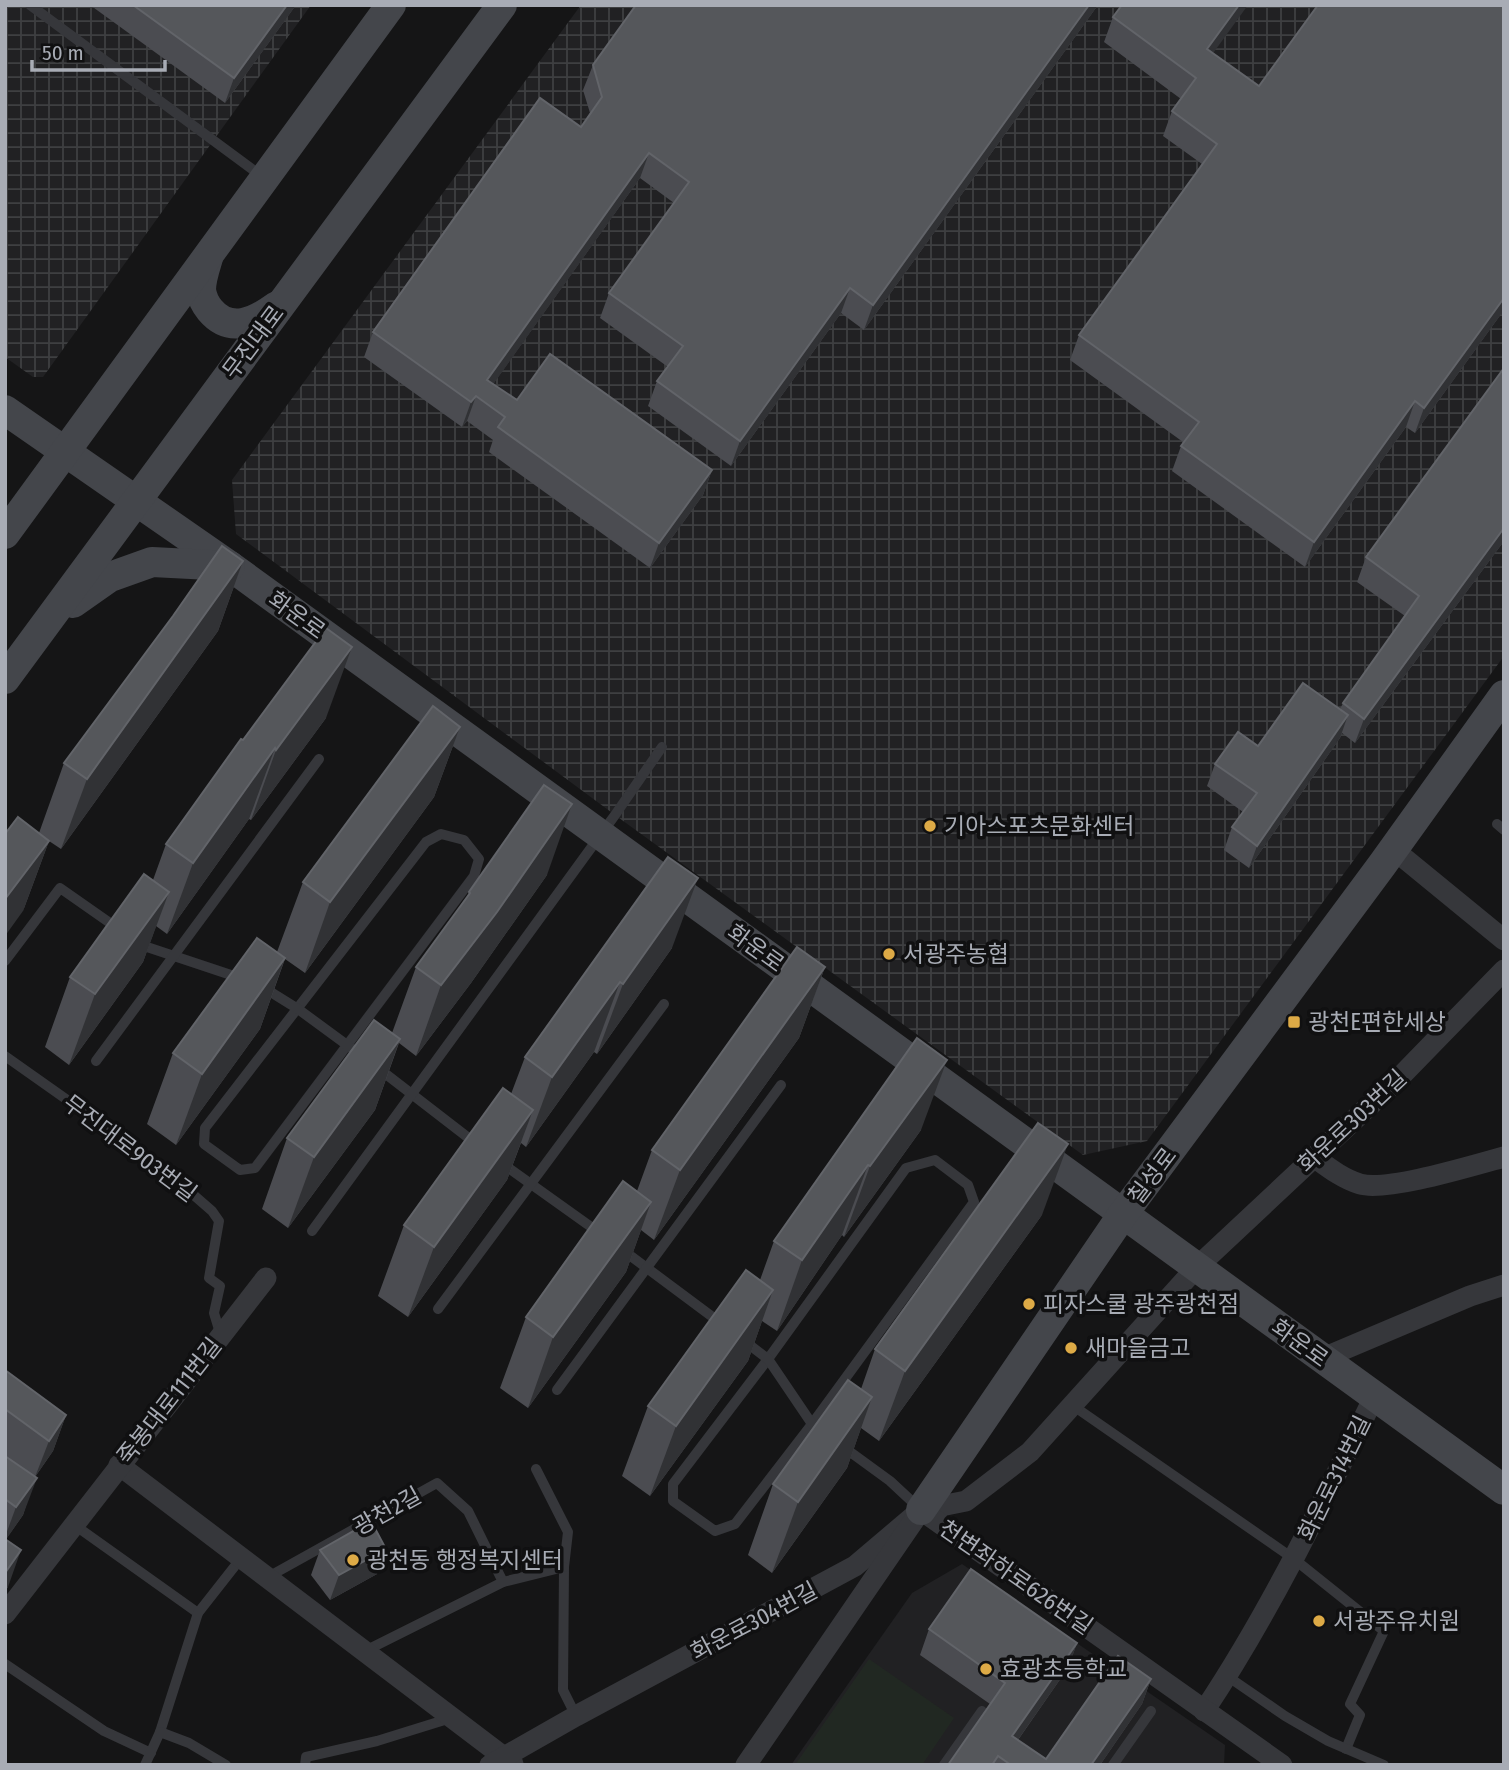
<svg xmlns="http://www.w3.org/2000/svg" width="1509" height="1770" font-family="'Fira Sans Condensed','Noto Sans KR',sans-serif">
<style>
.built{fill:#212123}
.industrial{fill:url(#industrial-grid)}
.park{fill:#212822}
.lines{fill:none;stroke-linecap:round;stroke-linejoin:round}
.lane{stroke:#36373b;stroke-width:10}
.street{stroke:#36373b;stroke-width:21}
.secondary{stroke:#44464b;stroke-width:30}
.wall{fill:#4b4c51}
.shaded-wall{fill:#313235}
.building{fill:#55575b;stroke:#626469;stroke-width:2}
.poi-dot{fill:#ddaa46;stroke:#101011;stroke-width:2.5}
.labels{text-anchor:middle;stroke-width:7;stroke-linejoin:round;paint-order:stroke}
.street-label{font-size:23px;fill:#a8acb5;stroke:#101011}
.poi-label{font-size:23px;fill:#a8acb5;stroke:#101011;text-anchor:start}
</style>
<defs>
<pattern id="industrial-grid" width="8" height="8" patternUnits="userSpaceOnUse" patternTransform="scale(1.75)"><rect width="8" height="8" fill="#212123"/><path d="M0 4h8M4 0v8" fill="none" stroke="#3e3f41"/></pattern>
</defs>
<rect width="100%" height="100%" fill="#151516"/>
<polygon class="built" points="962,1564 1225,1745 1224,1765 791,1765 912,1593"/>
<g class="industrial">
<polygon points="5,5 311,5 43,377 33,377 5,357"/>
<polygon points="581,5 1504,5 1504,656 1147,1141 1083,1155 615,815 236,534 232,480"/>
</g>
<polygon class="park" points="869,1659 954,1718 922,1765 795,1765"/>
<g class="lines">
<g class="lane">
<polyline points="30,5 264,178"/>
<polyline points="1497,824 1504,830"/>
<polygon points="441,834 464,840 479,859 474,876 255,1168 240,1170 204,1144 205,1128 426,842"/>
<polyline points="136,942 141,945 243,979"/>
<polyline points="5,961 60,888 120,930"/>
<polyline points="261,986 298,1009 362,1056"/>
<polyline points="5,1056 158,1164 212,1211 219,1221 209,1278 220,1286 214,1313 221,1336"/>
<polyline points="96,1061 319,759"/>
<polyline points="378,1068 479,1146"/>
<polygon points="935,1160 968,1185 974,1202 812,1424 735,1524 715,1531 673,1501 673,1484 768,1359 906,1168"/>
<polyline points="500,1162 601,1234"/>
<polyline points="312,1231 615,815 662,747"/>
<polyline points="620,1248 722,1324"/>
<polyline points="438,1309 664,1004"/>
<polyline points="743,1340 768,1359 812,1424 826,1434"/>
<polyline points="557,1390 781,1085"/>
<polyline points="1072,1405 1294,1559 1384,1631 1350,1704 1360,1715 1346,1749"/>
<polyline points="842,1446 890,1481 919,1508"/>
<polyline points="536,1469 568,1532 564,1567 563,1690 576,1716"/>
<polyline points="73,1524 198,1613"/>
<polyline points="268,1577 437,1483 468,1511 503,1582"/>
<polyline points="365,1651 503,1582 564,1567"/>
<polyline points="5,1664 104,1731 151,1753"/>
<polyline points="1227,1676 1285,1716 1328,1741 1384,1765"/>
<polyline points="160,1732 198,1613 242,1557"/>
<polyline points="145,1765 160,1732 189,1743 226,1765"/>
<polyline points="305,1765 306,1757 377,1741 451,1718"/>
<polyline points="944,1765 982,1711"/>
<polyline points="1113,1765 1151,1711"/>
</g>
<g class="street">
<polyline points="1393,849 1504,940"/>
<path d="M1314 1157C1329 1168 1343 1179 1360 1184 1387 1192 1474 1165 1504 1157"/>
<polyline points="1321,1359 1470,1296 1504,1285"/>
<polyline points="119,1465 513,1764"/>
<polyline points="5,1614 266,1278"/>
<path d="M1204 1711C1270 1612 1322 1504 1374 1397"/>
<polyline points="490,1765 576,1716 855,1566 921,1510 966,1501 1030,1452 1196,1268 1401,1076 1504,970"/>
<polyline points="746,1765 921,1510 1282,1765"/>
</g>
<g class="secondary">
<path d="M208 258C205 268 201 279 201 290 202 297 205 304 210 310 230 334 255 322 277 306"/>
<polyline points="5,410 230,566 1504,1490"/>
<polyline points="5,534 391,5"/>
<polyline points="73,603 110,577 152,562 230,566"/>
<polyline points="5,679 502,5"/>
<polyline points="921,1510 1123,1214 1382,865 1504,695"/>
</g>
</g>
<g class="wall">
<polygon points="90,5 296,5 225,103"/>
<polygon points="636,5 1098,5 864,330 841,313 731,466 648,406 657,381 668,367 600,318 609,293 674,203 640,178 493,384 517,400 712,470 703,495 650,568 489,452 493,440 467,421 462,427 364,357 373,332 581,127 590,113 583,90 593,65"/>
<polygon points="1504,5 1504,310 1415,433 1406,427 1305,567 1172,471 1181,446 1183,442 1070,360 1079,335 1202,164 1163,136 1172,111 1181,99 1104,42 1113,17 1213,53 1259,86"/>
<polygon points="1504,368 1504,541 1355,743 1342,733 1340,738 1249,868 1224,850 1232,827 1243,812 1207,786 1215,764 1258,746 1340,709 1343,703 1405,616 1357,582 1366,557"/>
<polygon points="243,561 218,631 61,849 49,841 23,911 39,833 64,763"/>
<polygon points="326,718 251,820 249,819 167,934 156,926 143,962 69,1065 45,1047 70,977 153,880 166,844 243,740"/>
<polygon points="460,727 434,797 305,973 285,959 260,1029 176,1145 147,1124 173,1053 277,952 303,882"/>
<polygon points="668,857 672,948 597,1054 594,1052 526,1147 521,1143 507,1180 408,1317 378,1296 404,1225 511,1094 525,1057"/>
<polygon points="547,875 471,983 416,1056 399,1043 375,1110 288,1228 262,1209 287,1138 392,1033 416,967 466,899 469,892"/>
<polygon points="825,967 799,1038 654,1240 641,1230 626,1272 528,1408 500,1388 526,1317 637,1191 652,1150"/>
<polygon points="917,1038 921,1130 844,1237 842,1235 777,1331 762,1321 748,1361 650,1496 622,1476 648,1406 760,1280 774,1241"/>
<polygon points="1042,1215 879,1441 861,1428 847,1468 772,1573 748,1555 773,1484 861,1389 875,1349"/>
<polygon points="5,1370 66,1415 53,1451 35,1477 23,1515 6,1539 8,1587 5,1591"/>
<polygon points="320,1550 377,1574 330,1600 311,1575"/>
<polygon points="929,1629 1077,1643 1068,1668 1018,1740 1046,1759 1151,1679 1142,1704 1100,1765 948,1765 990,1704 920,1655"/>
</g>
<g class="shaded-wall">
<polygon points="287,5 296,5 225,103 234,78"/>
<polygon points="1089,5 1098,5 864,330 873,305"/>
<polygon points="1239,5 1248,5 1198,74 1207,49"/>
<polygon points="649,153 640,178 482,400 487,380"/>
<polygon points="850,288 841,313 731,466 740,441"/>
<polygon points="1504,298 1504,310 1415,433 1424,408"/>
<polygon points="476,396 467,421 462,427 471,402"/>
<polygon points="1415,401 1406,427 1305,567 1314,542"/>
<polygon points="712,470 703,495 650,568 659,543"/>
<polygon points="1504,528 1504,541 1355,743 1364,719"/>
<polygon points="243,561 218,631 61,849 87,779"/>
<polygon points="352,647 326,718 251,820 276,750"/>
<polygon points="1348,715 1340,738 1249,868 1257,846"/>
<polygon points="460,727 434,797 305,973 330,902"/>
<polygon points="275,748 249,819 167,934 193,863"/>
<polygon points="572,804 547,875 471,983 416,1056 441,985"/>
<polygon points="49,841 23,911 5,936 5,899"/>
<polygon points="698,878 672,948 597,1054 623,984"/>
<polygon points="169,892 143,962 69,1065 95,994"/>
<polygon points="285,958 260,1029 176,1145 202,1074"/>
<polygon points="825,967 799,1038 654,1240 680,1170"/>
<polygon points="620,982 594,1052 526,1147 552,1077"/>
<polygon points="400,1039 375,1110 288,1228 314,1157"/>
<polygon points="947,1060 921,1130 844,1237 870,1166"/>
<polygon points="533,1110 507,1180 408,1317 434,1247"/>
<polygon points="1068,1144 1042,1215 879,1441 905,1371"/>
<polygon points="868,1165 842,1235 777,1331 802,1260"/>
<polygon points="651,1202 626,1272 528,1408 553,1337"/>
<polygon points="773,1290 748,1361 650,1496 676,1426"/>
<polygon points="872,1397 847,1468 772,1573 798,1502"/>
<polygon points="66,1415 53,1451 35,1477 49,1441"/>
<polygon points="37,1478 23,1515 5,1541 5,1537 16,1507"/>
<polygon points="386,1549 377,1574 330,1600 339,1575"/>
<polygon points="21,1550 8,1587 5,1591 5,1573"/>
<polygon points="1077,1643 1068,1668 1003,1761 1012,1736"/>
<polygon points="1151,1679 1142,1704 1100,1765 1091,1765"/>
</g>
<g class="building">
<polygon points="133,5 287,5 234,78"/>
<polygon points="636,5 1089,5 873,305 850,288 740,441 657,381 683,346 609,293 689,182 649,153 487,380 517,400 550,354 712,470 659,543 498,427 505,417 476,396 471,402 373,332 540,98 581,127 602,97 593,65"/>
<polygon points="1122,5 1239,5 1207,49 1259,86 1318,5 1504,5 1504,298 1424,408 1415,401 1314,542 1181,446 1199,422 1079,335 1217,144 1172,111 1196,78 1113,17"/>
<polygon points="1504,368 1504,528 1364,719 1343,703 1419,596 1366,557"/>
<polygon points="222,546 243,561 87,779 64,763 173,616"/>
<polygon points="326,628 352,647 276,750 275,748 193,863 166,844 241,739 243,740"/>
<polygon points="1303,683 1348,715 1257,846 1232,827 1257,793 1215,764 1238,732 1258,746"/>
<polygon points="433,706 460,727 330,902 303,882"/>
<polygon points="544,785 572,804 497,912 441,985 416,967 470,893 469,892"/>
<polygon points="18,817 49,841 5,899 5,834"/>
<polygon points="668,857 698,878 623,984 620,982 552,1077 525,1057"/>
<polygon points="144,874 169,892 95,994 70,977"/>
<polygon points="257,938 285,958 202,1074 173,1053"/>
<polygon points="797,947 825,967 680,1170 652,1150"/>
<polygon points="374,1020 400,1039 314,1157 287,1138"/>
<polygon points="917,1038 947,1060 870,1166 868,1165 802,1260 774,1241"/>
<polygon points="503,1088 533,1110 434,1247 404,1225"/>
<polygon points="1038,1123 1068,1144 905,1371 875,1349"/>
<polygon points="623,1181 651,1202 553,1337 526,1317"/>
<polygon points="746,1270 773,1290 676,1426 648,1406"/>
<polygon points="5,1370 66,1415 49,1441 5,1409"/>
<polygon points="848,1380 872,1397 798,1502 773,1484"/>
<polygon points="5,1456 37,1478 16,1507 5,1499"/>
<polygon points="371,1521 386,1549 339,1575 320,1550"/>
<polygon points="5,1539 21,1550 5,1573"/>
<polygon points="971,1569 1077,1643 1012,1736 1046,1759 1118,1656 1151,1679 1091,1765 1011,1765 998,1756 992,1765 948,1765 1005,1683 929,1629"/>
</g>
<g class="poi-dot">
<circle cx="930" cy="826" r="7"/>
<circle cx="889" cy="954" r="7"/>
<rect x="1287" y="1015" width="14" height="14" rx="3.5"/>
<circle cx="1029" cy="1304" r="7"/>
<circle cx="1071" cy="1348" r="7"/>
<circle cx="353" cy="1560" r="7"/>
<circle cx="1319" cy="1621" r="7"/>
<circle cx="986" cy="1669" r="7"/>
</g>
<g class="labels">
<g class="street-label">
<text transform="translate(253 342) rotate(-53)" y="8">무진대로</text>
<text transform="translate(297 615) rotate(36)" y="8">화운로</text>
<text transform="translate(756 948) rotate(36)" y="8">화운로</text>
<text transform="translate(1352 1121) rotate(-43)" y="8">화운로303번길</text>
<text transform="translate(130 1148) rotate(37)" y="8">무진대로903번길</text>
<text transform="translate(1152 1176) rotate(-53)" y="8">칠성로</text>
<text transform="translate(1300 1343) rotate(36)" y="8">화운로</text>
<text transform="translate(169 1401) rotate(-52)" y="8">죽봉대로111번길</text>
<text transform="translate(1334 1478) rotate(-64)" y="8">화운로314번길</text>
<text transform="translate(387 1511) rotate(-29)" y="8">광천2길</text>
<text transform="translate(1016 1577) rotate(35)" y="8">천변좌하로626번길</text>
<text transform="translate(754 1621) rotate(-28)" y="8">화운로304번길</text>
</g>
<g class="poi-label">
<text x="944" y="834">기아스포츠문화센터</text>
<text x="903" y="962">서광주농협</text>
<text x="1308" y="1030">광천E편한세상</text>
<text x="1043" y="1312">피자스쿨 광주광천점</text>
<text x="1085" y="1356">새마을금고</text>
<text x="367" y="1568">광천동 행정복지센터</text>
<text x="1333" y="1629">서광주유치원</text>
<text x="1000" y="1677">효광초등학교</text>
</g>
</g>
<rect width="1509" height="1770" fill="none" stroke="#a8acb5" stroke-width="14"/>
<path d="M32 60v10h133v-10" fill="none" stroke="#a8acb5" stroke-width="3.5"/>
<text x="42" y="60" font-size="21" fill="#a8acb5" stroke="#101011" stroke-width="5" paint-order="stroke">50 m</text>
</svg>
